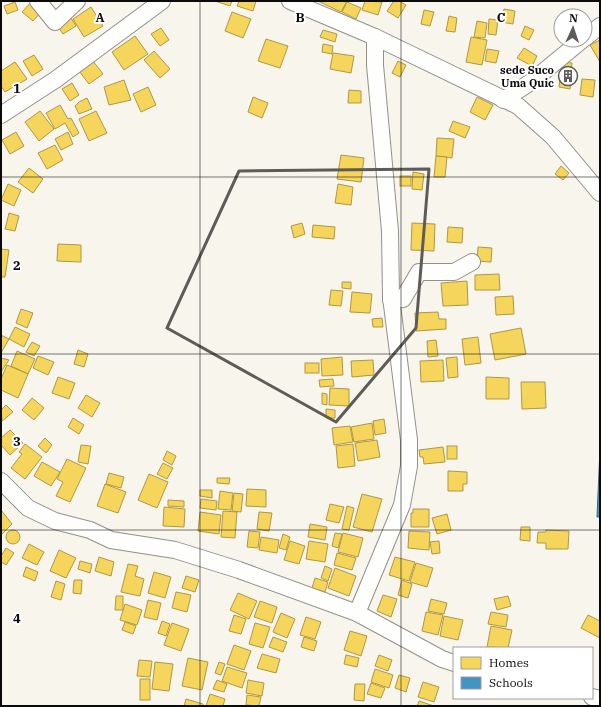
<svg xmlns="http://www.w3.org/2000/svg" width="601" height="707" font-family="'IBM Plex Serif',serif">
<style>
.homes{fill:#f6d55c;stroke:#af9843}
.schools{fill:#4393c3;stroke:#326a8c}
.lines{fill:none;stroke-linecap:round;stroke-linejoin:round}
.minor-casing{stroke:#91908c;stroke-width:18}
.minor{stroke:#fefefc;stroke-width:16}
.marked{fill:none;stroke:#5d5c59;stroke-width:3;stroke-linejoin:round}
.grid{fill:none;stroke:#0a0a0a;stroke-width:1;stroke-opacity:0.55}
.labels{text-anchor:middle;stroke-width:4;stroke-linejoin:round;paint-order:stroke}
.poi-label{font-size:11px;font-weight:bold;fill:#0a0a0a;stroke:#fff;text-anchor:end}
.grid-label{font-size:13px;text-anchor:middle;font-weight:bold;fill:#0a0a0a;stroke:#fff;stroke-width:4;stroke-linejoin:round;paint-order:stroke}
</style>
<rect width="100%" height="100%" fill="#f8f5ed"/>
<g class="homes">
<polygon points="32,1 48,4 33,21 22,12"/>
<polygon points="215,1 232,1 230,6"/>
<polygon points="239,1 256,1 253,11 237,6"/>
<polygon points="318,1 347,1 341,12"/>
<polygon points="365,1 382,2 378,15 362,10"/>
<polygon points="394,1 399,1 406,5 398,18 387,11"/>
<polygon points="15,2 18,10 7,14 4,6"/>
<polygon points="347,2 361,8 356,19 342,12"/>
<polygon points="91,7 103,26 84,37 73,19"/>
<polygon points="504,9 515,11 513,24 501,22"/>
<polygon points="424,10 434,12 430,26 421,24"/>
<polygon points="232,12 251,19 243,38 225,31"/>
<polygon points="68,13 76,26 63,34 56,24"/>
<polygon points="449,16 457,18 455,32 446,31"/>
<polygon points="489,19 498,20 496,35 488,34"/>
<polygon points="477,21 487,23 485,38 474,37"/>
<polygon points="525,26 534,30 529,40 521,36"/>
<polygon points="161,28 169,40 160,46 151,34"/>
<polygon points="323,30 337,34 335,42 320,37"/>
<polygon points="135,36 148,54 124,70 112,52"/>
<polygon points="471,37 487,40 482,65 466,62"/>
<polygon points="266,39 288,46 280,68 258,61"/>
<polygon points="600,40 600,62 590,45"/>
<polygon points="323,44 333,46 332,54 322,52"/>
<polygon points="524,48 537,56 532,66 517,58"/>
<polygon points="487,49 499,51 496,63 485,61"/>
<polygon points="154,51 170,69 160,78 144,60"/>
<polygon points="333,53 354,56 351,73 330,69"/>
<polygon points="34,55 43,69 32,76 23,61"/>
<polygon points="93,61 103,74 89,84 79,71"/>
<polygon points="398,61 406,65 400,77 392,73"/>
<polygon points="15,62 27,79 5,92 1,86 1,71"/>
<polygon points="562,62 572,63 571,71 577,72 576,81 571,81 570,89 559,87"/>
<polygon points="582,79 595,80 593,97 580,95"/>
<polygon points="124,80 131,100 109,105 104,87"/>
<polygon points="72,83 79,95 70,101 62,89"/>
<polygon points="148,87 156,105 141,112 133,94"/>
<polygon points="349,90 361,91 361,103 348,103"/>
<polygon points="253,97 268,103 262,118 248,112"/>
<polygon points="477,97 493,105 485,120 470,112"/>
<polygon points="87,98 92,109 79,114 75,106 79,102"/>
<polygon points="60,105 68,119 71,118 79,133 73,137 65,123 55,129 46,113"/>
<polygon points="40,111 54,129 39,141 25,122"/>
<polygon points="96,111 107,133 89,141 79,119"/>
<polygon points="453,121 470,127 465,138 449,131"/>
<polygon points="16,132 24,146 10,154 2,140"/>
<polygon points="68,132 73,144 61,150 55,139"/>
<polygon points="437,138 454,139 452,158 436,156"/>
<polygon points="55,145 63,160 47,169 38,153"/>
<polygon points="341,155 364,158 361,182 337,179"/>
<polygon points="436,156 447,157 445,177 434,177"/>
<polygon points="561,166 569,173 563,180 555,174"/>
<polygon points="29,168 43,179 33,193 18,182"/>
<polygon points="413,172 424,174 422,190 412,189"/>
<rect x="400" y="176" width="11" height="10"/>
<polygon points="8,184 21,190 14,206 1,200"/>
<polygon points="338,184 353,187 351,205 335,203"/>
<polygon points="9,213 19,216 15,231 5,229"/>
<polygon points="302,223 305,234 294,238 291,226"/>
<polygon points="412,223 435,224 434,251 411,250"/>
<polygon points="313,225 335,227 334,239 312,237"/>
<polygon points="448,227 463,228 462,243 447,242"/>
<polygon points="58,244 81,245 81,262 57,261"/>
<polygon points="478,247 492,248 491,262 477,261"/>
<polygon points="1,249 9,250 5,277 1,277"/>
<polygon points="499,274 500,290 475,290 475,275"/>
<polygon points="467,281 468,305 443,306 441,283"/>
<polygon points="342,282 351,282 351,289 342,288"/>
<polygon points="331,290 343,291 341,306 329,305"/>
<polygon points="352,292 372,294 370,313 350,312"/>
<polygon points="513,296 514,314 496,315 495,297"/>
<polygon points="21,309 33,313 27,328 16,323"/>
<polygon points="438,312 439,319 446,319 446,329 416,331 415,313"/>
<polygon points="382,318 383,327 373,327 372,319"/>
<polygon points="15,327 30,334 24,347 9,339"/>
<polygon points="521,328 526,354 495,360 490,334"/>
<polygon points="1,335 9,339 1,353"/>
<polygon points="478,337 481,363 465,365 462,339"/>
<polygon points="436,340 438,356 428,357 427,341"/>
<polygon points="32,342 40,346 34,356 26,352"/>
<polygon points="78,350 88,354 84,367 74,364"/>
<polygon points="17,351 35,359 28,374 11,366"/>
<polygon points="38,356 54,362 48,375 33,368"/>
<polygon points="342,357 343,375 322,376 321,359"/>
<polygon points="457,357 458,377 448,378 446,358"/>
<polygon points="1,358 9,360 1,372"/>
<polygon points="373,360 374,375 352,377 351,361"/>
<polygon points="443,360 444,381 421,382 420,361"/>
<rect x="305" y="363" width="14" height="10"/>
<polygon points="7,365 28,374 18,398 1,390 1,379"/>
<polygon points="58,377 75,383 69,399 52,393"/>
<polygon points="486,377 509,378 509,399 486,399"/>
<polygon points="333,379 334,386 320,387 319,380"/>
<polygon points="521,382 545,382 546,408 522,409"/>
<polygon points="330,388 349,389 349,406 329,405"/>
<polygon points="322,393 327,394 327,405 322,404"/>
<polygon points="86,395 100,403 92,417 78,408"/>
<polygon points="32,398 44,408 34,420 22,410"/>
<polygon points="6,405 13,412 2,421 1,410"/>
<polygon points="326,409 335,410 335,418 326,418"/>
<polygon points="73,418 84,425 79,434 68,427"/>
<polygon points="384,419 386,433 375,435 373,421"/>
<polygon points="372,423 374,439 354,442 351,427"/>
<polygon points="350,426 353,442 334,445 332,428"/>
<polygon points="10,430 23,443 10,455 1,445 1,438"/>
<polygon points="45,438 52,445 46,453 38,446"/>
<polygon points="377,440 380,457 358,461 355,443"/>
<polygon points="25,444 42,457 25,479 11,468 22,454 19,452"/>
<polygon points="353,444 355,466 338,468 336,446"/>
<polygon points="81,445 91,446 88,464 78,462"/>
<rect x="447" y="446" width="10" height="13"/>
<polygon points="443,447 445,462 424,464 423,457 420,457 419,450"/>
<polygon points="167,451 176,456 172,465 163,460"/>
<polygon points="67,459 86,468 70,502 56,496 63,482 57,479"/>
<polygon points="42,462 60,472 51,486 34,476"/>
<polygon points="163,463 173,468 167,479 157,474"/>
<polygon points="448,471 467,472 467,484 463,484 463,491 448,491"/>
<polygon points="109,473 124,477 121,488 106,484"/>
<polygon points="149,474 168,482 157,508 138,500"/>
<polygon points="217,478 230,478 229,484 217,483"/>
<polygon points="105,484 126,492 118,513 97,506"/>
<polygon points="247,489 266,490 266,507 246,506"/>
<polygon points="200,490 212,490 212,498 200,496"/>
<polygon points="220,491 233,493 231,510 218,509"/>
<polygon points="234,493 243,494 241,512 232,511"/>
<polygon points="362,494 382,499 372,532 353,527"/>
<polygon points="201,499 217,501 216,510 200,508"/>
<polygon points="168,500 184,501 184,507 168,506"/>
<polygon points="330,504 344,507 339,523 326,520"/>
<polygon points="347,506 354,508 349,530 342,529"/>
<polygon points="164,507 185,509 184,527 163,526"/>
<polygon points="413,509 429,509 429,527 411,527 411,513 413,513"/>
<polygon points="1,510 12,524 1,535"/>
<polygon points="223,511 237,512 235,538 221,537"/>
<polygon points="200,512 221,515 219,534 198,531"/>
<polygon points="259,512 272,513 269,531 257,529"/>
<polygon points="447,514 451,530 437,534 432,518"/>
<polygon points="310,524 327,527 325,540 308,537"/>
<polygon points="521,527 530,527 530,541 520,540"/>
<circle cx="13" cy="537" r="7"/>
<polygon points="546,530 569,531 568,549 546,549 546,543 537,543 538,532 546,532"/>
<polygon points="249,531 260,532 258,548 247,547"/>
<polygon points="409,531 430,532 429,550 408,548"/>
<polygon points="335,533 342,534 338,548 332,546"/>
<polygon points="343,533 363,538 358,557 338,552"/>
<polygon points="283,534 290,537 286,550 279,548"/>
<polygon points="261,537 279,540 277,553 259,550"/>
<polygon points="290,541 305,546 299,564 284,560"/>
<polygon points="309,541 328,544 325,562 306,559"/>
<polygon points="439,541 440,553 432,554 430,542"/>
<polygon points="29,544 44,552 37,565 22,558"/>
<polygon points="6,548 14,553 6,565 1,562 1,556"/>
<polygon points="59,550 76,558 66,578 50,571"/>
<polygon points="337,553 356,558 352,570 334,565"/>
<polygon points="99,557 114,562 111,576 95,571"/>
<polygon points="395,557 415,562 409,581 389,575"/>
<polygon points="80,561 92,564 90,573 78,569"/>
<polygon points="416,563 433,568 427,587 410,582"/>
<polygon points="128,564 138,566 135,576 144,579 140,596 121,592"/>
<polygon points="325,566 332,569 328,581 321,578"/>
<polygon points="26,567 38,572 35,581 23,576"/>
<polygon points="335,568 356,576 349,596 328,588"/>
<polygon points="154,572 171,577 165,598 148,593"/>
<polygon points="186,576 199,580 195,592 182,588"/>
<polygon points="315,578 328,582 325,592 312,588"/>
<polygon points="74,580 82,580 81,594 73,593"/>
<polygon points="402,580 412,584 408,598 398,595"/>
<polygon points="56,581 65,584 61,600 51,597"/>
<polygon points="176,592 191,595 187,612 172,608"/>
<polygon points="238,593 257,601 249,619 230,610"/>
<polygon points="383,595 397,599 391,617 377,611"/>
<polygon points="116,596 123,596 123,610 115,610"/>
<polygon points="508,596 511,606 497,610 494,599"/>
<polygon points="431,599 447,603 444,614 428,611"/>
<polygon points="148,600 161,603 157,620 144,617"/>
<polygon points="260,601 277,607 272,623 254,617"/>
<polygon points="125,604 142,610 137,625 120,620"/>
<polygon points="426,612 443,615 438,635 422,631"/>
<polygon points="491,612 508,615 506,627 488,624"/>
<polygon points="281,613 295,619 287,638 273,632"/>
<polygon points="234,615 246,619 241,634 229,631"/>
<polygon points="588,615 600,621 600,638 581,628"/>
<polygon points="444,616 463,620 458,640 440,636"/>
<polygon points="306,617 321,622 315,639 300,635"/>
<polygon points="162,621 170,624 166,636 158,633"/>
<polygon points="125,622 136,626 133,634 122,630"/>
<polygon points="172,623 189,629 181,651 164,645"/>
<polygon points="255,623 270,627 263,648 249,644"/>
<polygon points="491,626 512,630 508,648 487,647"/>
<polygon points="350,631 367,636 361,656 344,650"/>
<polygon points="273,637 287,642 283,652 269,647"/>
<polygon points="304,637 317,641 314,651 301,647"/>
<polygon points="234,645 251,651 244,670 227,664"/>
<polygon points="262,654 280,659 276,673 257,668"/>
<polygon points="346,655 359,658 357,667 344,664"/>
<polygon points="379,655 392,660 388,671 375,666"/>
<polygon points="188,658 208,662 202,690 182,686"/>
<polygon points="139,660 152,661 150,677 137,676"/>
<polygon points="155,662 173,664 169,691 152,689"/>
<polygon points="219,662 225,664 221,675 215,673"/>
<polygon points="227,667 247,673 242,688 222,681"/>
<polygon points="375,669 393,675 389,688 371,682"/>
<polygon points="399,675 410,678 406,692 395,688"/>
<rect x="140" y="679" width="10" height="21"/>
<polygon points="217,680 227,684 224,692 213,689"/>
<polygon points="248,680 264,683 262,696 246,693"/>
<polygon points="423,682 439,687 434,702 418,697"/>
<polygon points="371,683 385,688 381,698 367,694"/>
<polygon points="355,684 365,684 364,701 354,700"/>
<polygon points="210,694 225,699 223,706 206,706"/>
<polygon points="247,695 261,697 259,706 246,705"/>
<polygon points="186,699 203,704 203,706 184,706"/>
<polygon points="419,701 434,706 417,706"/>
</g>
<polygon class="schools" points="600,449 600,517 597,517"/>
<g class="lines">
<g class="minor-casing">
<g id="minor">
<polyline points="38,1 55,22 77,1"/>
<polyline points="290,1 375,37 518,106 553,137 600,193"/>
<polyline points="585,38 600,26"/>
<polyline points="503,100 531,82 582,40"/>
<polyline points="1,115 55,80 162,1"/>
<polyline points="391,300 403,299 419,272 454,272 472,262"/>
<polyline points="1,481 28,508 55,521 90,530 111,540 175,550 239,570 357,613 442,659 454,663"/>
<polyline points="357,613 402,505 409,466 409,440 391,297 390,231 375,65 375,37"/>
<polyline points="592,697 600,699"/>
</g>
</g>
<use href="#minor" class="minor"/>
</g>
<path class="marked" d="M429 169 416 328 336 422 167 328 239 171Z"/>
<path class="grid" d="M200 1V706M401 1V706M1 177H600M1 354H600M1 530H600"/>
<defs>
<g id="building-ring" transform="scale(1)"><circle r="9.5" fill="#fff" stroke="#5d5c59" stroke-width="1.5"/><path d="M-4-6H4V6H1V3H-1V6H-4ZM-2.5-4.3h1.7v1.8h-1.7ZM.8-4.3h1.7v1.8H.8ZM-2.5-1h1.7V.8h-1.7ZM.8-1h1.7V.8H.8Z" fill="#5d5c59"/></g>
</defs>
<g fill-rule="evenodd">
<use href="#building-ring" x="568" y="76"/>
</g>
<g class="labels">
<g class="poi-label">
<text x="554" y="74">sede Suco<tspan x="554" dy="13">Uma Quic</tspan></text>
</g>
</g>
<g class="grid-label">
<text x="100" y="22">A</text>
<text x="300" y="22">B</text>
<text x="501" y="22">C</text>
<text x="17" y="93">1</text>
<text x="17" y="270">2</text>
<text x="17" y="446">3</text>
<text x="17" y="623">4</text>
</g>
<rect width="601" height="707" fill="none" stroke="#0a0a0a" stroke-width="4"/>
<rect x="453" y="647" width="140" height="52" fill="#ffffff" stroke="#9d9d9d"/>
<rect x="461" y="657" width="20" height="12" fill="#f6d55c" stroke="#9d9d9d"/>
<text x="489" y="667" font-size="12" fill="#0a0a0a">Homes</text>
<rect x="461" y="677" width="20" height="12" fill="#4393c3" stroke="#9d9d9d"/>
<text x="489" y="687" font-size="12" fill="#0a0a0a">Schools</text>
<g transform="translate(573 28) rotate(3)"><circle r="19" fill="#ffffff" stroke="#9d9d9d"/>
<path d="M0-3L7 15L0 10L-7 15Z" fill="#5d5c59"/>
<text y="-6" font-size="11" font-weight="bold" text-anchor="middle" fill="#0a0a0a">N</text>
</g>
</svg>
